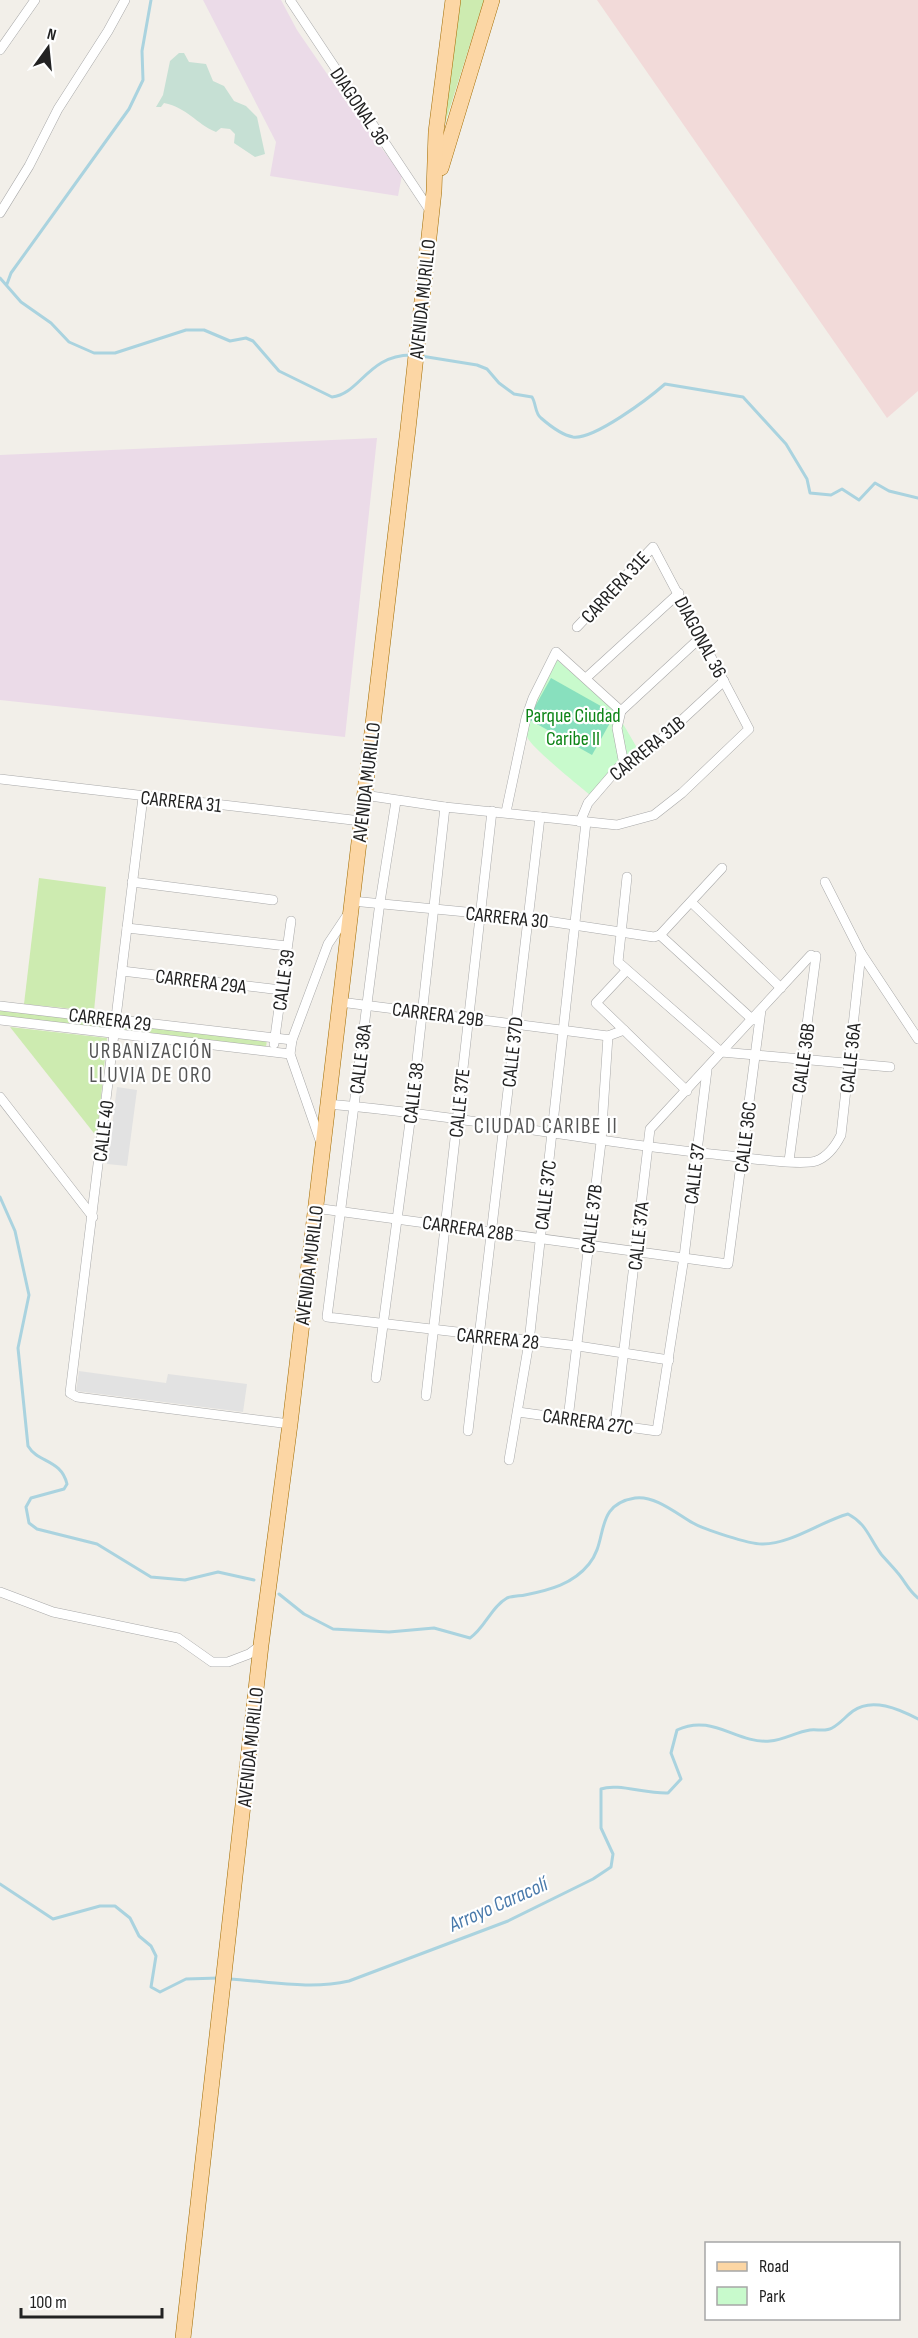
<svg xmlns="http://www.w3.org/2000/svg" width="918" height="2338" font-family="'Sofia Sans Condensed',sans-serif">
<style>
.commercial{fill:#f2dad9}
.industrial{fill:#ebdbe8}
.grass{fill:#cdebb0}
.wetland{fill:#c6e0d4}
.park{fill:#c8facc}
.pitch{fill:#88e0be}
.parking{fill:#e2e2e2}
.lines{fill:none;stroke-linecap:round;stroke-linejoin:round}
.stream{stroke:#aad3df;stroke-width:3}
.minor-casing{stroke:#a9a9a9;stroke-width:10}
.primary-casing{stroke:#a06b00;stroke-width:16}
.minor{stroke:#fff;stroke-width:9}
.primary{stroke:#fcd6a4;stroke-width:15}
.labels{text-anchor:middle;stroke-width:4.5;stroke-linejoin:round;paint-order:stroke}
.street-label{font-size:20px;fill:#222;stroke:#fff}
.park-label{font-size:20px;fill:#0c8416;stroke:#fff}
.neighbourhood-label{font-size:21px;letter-spacing:1.5px;fill:#555;stroke:#fff}
.water-label{font-size:21px;font-style:italic;fill:#4a7aab;stroke:#fff}
</style>
<rect width="100%" height="100%" fill="#f2efe9"/>
<polygon class="commercial" points="597,0 918,0 918,391 887,418"/>
<g class="industrial">
<polygon points="203,0 281,0 297,30 347,103 402,175 398,196 270,176 276,142"/>
<polygon points="377,438 345,737 0,700 0,455"/>
</g>
<g class="grass">
<polygon points="459,0 484,0 442,133"/>
<polygon points="39,878 106,887 94,1011 24,1004"/>
<polygon points="0,1010 111,1022 111,1029 0,1017"/>
<polygon points="119,1023 267,1040 266,1047 119,1029"/>
<polygon points="10,1027 107,1038 97,1137"/>
</g>
<path class="wetland" d="M179 53H184L189 62 206 64 213 81 224 86 234 101 246 106 257 117 265 154 255 157 234 143 235 134 230 129 221 128 216 132C195 123 188 108 164 103L161 107H156L163 95 170 61Z"/>
<path class="park" d="M557 660 615 710 640 753 618 760 590 795C578 785 531 747 527 737 520 717 547 678 557 660Z"/>
<polygon class="pitch" points="551,678 615,714 592,755 528,719"/>
<g class="parking">
<polygon points="117,1087 137,1090 127,1166 107,1164"/>
<polygon points="79,1371 166,1383 168,1374 247,1384 243,1412 76,1391"/>
</g>
<g class="lines">
<g class="stream">
<path d="M0 278 21 302 51 323 69 342 94 353H115L186 330H204L230 341 246 338 253 341 279 371 332 397C360 394 368 355 411 355"/>
<polyline points="7,284 11,273 129,109 143,80 142,51 151,0"/>
<path d="M421 356 477 365 487 369 499 383 514 394 532 397C536 403 535 414 541 418 549 425 562 435 573 437 594 440 649 398 665 384L743 397 786 444 807 479 810 493 831 495 842 489 859 500 875 483 889 491 918 498"/>
<path d="M0 1197 15 1231 29 1295 18 1348 28 1446C38 1463 61 1459 67 1484L64 1489 31 1498 26 1507 29 1523 37 1529 97 1544 151 1577 185 1580 218 1572 254 1580"/>
<path d="M279 1594 304 1614 333 1629 389 1632 434 1628 470 1638C485 1628 491 1607 507 1598 512 1596 520 1596 525 1595 550 1590 573 1584 589 1564 609 1540 593 1505 635 1498 655 1495 677 1514 693 1523 703 1529 751 1545 763 1544 791 1544 822 1521 848 1514 867 1524 869 1538 881 1554 886 1560 892 1566 897 1572 905 1581 908 1590 918 1598"/>
<polyline points="0,1884 53,1919 100,1906 115,1906 130,1918 139,1936 151,1946 156,1956 151,1987 160,1992 186,1979 219,1978"/>
<path d="M228 1979C268 1981 309 1990 349 1981L508 1921 593 1879 611 1867 613 1854 601 1828V1789C617 1783 646 1794 668 1793L681 1779 671 1753 677 1730C713 1713 736 1744 770 1741 784 1740 796 1732 810 1730 817 1729 826 1732 832 1728 840 1724 846 1716 853 1711 872 1697 899 1709 918 1719"/>
</g>
<g class="minor-casing">
<g id="minor">
<polyline points="290,0 431,212"/>
<polyline points="0,50 35,0"/>
<polyline points="0,213 29,166 58,109 108,31 125,0"/>
<polyline points="586,678 679,593"/>
<polyline points="621,711 701,637"/>
<polyline points="0,779 361,821"/>
<polyline points="364,795 445,807 617,825 654,815 682,793 749,729 653,547 577,627"/>
<polyline points="143,797 70,1393 77,1397 290,1424"/>
<polyline points="396,801 380,902 327,1317 578,1346 669,1360"/>
<polyline points="506,812 526,718 533,698 556,652 621,711 617,728 624,765"/>
<polyline points="580,822 588,803 619,767 644,755 724,681"/>
<polyline points="627,877 618,962 721,1052 890,1067"/>
<polyline points="132,882 273,900"/>
<polyline points="825,882 861,953 918,1039"/>
<polyline points="352,901 527,918 654,937 660,935"/>
<polyline points="691,902 781,988"/>
<polyline points="127,928 287,946"/>
<polyline points="660,935 753,1020"/>
<polyline points="660,935 722,868"/>
<polyline points="122,971 281,990"/>
<polyline points="626,971 596,1003 687,1091"/>
<polyline points="340,1002 608,1036 624,1030"/>
<polyline points="0,1006 292,1040"/>
<polyline points="0,1020 290,1054"/>
<polyline points="274,1044 291,921"/>
<polyline points="0,1097 93,1217"/>
<path d="M327 1104C459 1115 589 1142 721 1155 740 1157 800 1166 816 1161 827 1157 836 1145 841 1135L861 953"/>
<polyline points="321,1143 290,1054 292,1040 328,944 348,914"/>
<polyline points="789,1161 816,956"/>
<polyline points="315,1208 728,1264 761,1010"/>
<polyline points="376,1378 411,1114 445,807"/>
<polyline points="426,1396 492,811"/>
<polyline points="518,1412 657,1431 684,1257 707,1070"/>
<polyline points="568,1419 601,1142 608,1036"/>
<polyline points="615,1425 650,1129 811,955"/>
<polyline points="468,1431 540,817"/>
<polyline points="509,1460 529,1342 586,822"/>
<polyline points="0,1592 53,1612 178,1638 212,1662 228,1662 249,1654 261,1645"/>
</g>
</g>
<g class="primary-casing">
<g id="primary">
<polyline points="441,168 492,0"/>
<polyline points="183,2338 261,1645 290,1424 408,429 434,191 436,132 453,0"/>
</g>
</g>
<use href="#minor" class="minor"/>
<use href="#primary" class="primary"/>
</g>
<g class="labels">
<g class="street-label">
<text transform="translate(360 106) rotate(56)" y="7">DIAGONAL 36</text>
<text transform="translate(422 299) rotate(-84)" y="7">AVENIDA MURILLO</text>
<text transform="translate(615 587) rotate(-47)" y="7">CARRERA 31E</text>
<text transform="translate(701 637) rotate(62)" y="7">DIAGONAL 36</text>
<text transform="translate(647 748) rotate(-39)" y="7">CARRERA 31B</text>
<text transform="translate(366 782) rotate(-83)" y="7">AVENIDA MURILLO</text>
<text transform="translate(181 801) rotate(6)" y="7">CARRERA 31</text>
<text transform="translate(507 917) rotate(6)" y="7">CARRERA 30</text>
<text transform="translate(283 980) rotate(-82)" y="7">CALLE 39</text>
<text transform="translate(201 981) rotate(7)" y="7">CARRERA 29A</text>
<text transform="translate(438 1014) rotate(7)" y="7">CARRERA 29B</text>
<text transform="translate(110 1019) rotate(7)" y="7">CARRERA 29</text>
<text transform="translate(512 1052) rotate(-84)" y="7">CALLE 37D</text>
<text transform="translate(803 1058) rotate(-82)" y="7">CALLE 36B</text>
<text transform="translate(850 1058) rotate(-84)" y="7">CALLE 36A</text>
<text transform="translate(360 1059) rotate(-83)" y="7">CALLE 38A</text>
<text transform="translate(413 1093) rotate(-83)" y="7">CALLE 38</text>
<text transform="translate(459 1103) rotate(-84)" y="7">CALLE 37E</text>
<text transform="translate(103 1131) rotate(-83)" y="7">CALLE 40</text>
<text transform="translate(745 1137) rotate(-83)" y="7">CALLE 36C</text>
<text transform="translate(694 1174) rotate(-83)" y="7">CALLE 37</text>
<text transform="translate(545 1195) rotate(-83)" y="7">CALLE 37C</text>
<text transform="translate(591 1219) rotate(-83)" y="7">CALLE 37B</text>
<text transform="translate(468 1228) rotate(8)" y="7">CARRERA 28B</text>
<text transform="translate(638 1236) rotate(-84)" y="7">CALLE 37A</text>
<text transform="translate(309 1265) rotate(-83)" y="7">AVENIDA MURILLO</text>
<text transform="translate(498 1338) rotate(6)" y="7">CARRERA 28</text>
<text transform="translate(588 1421) rotate(8)" y="7">CARRERA 27C</text>
<text transform="translate(250 1747) rotate(-84)" y="7">AVENIDA MURILLO</text>
</g>
<g class="park-label">
<text x="573" y="722">Parque Ciudad<tspan x="573" dy="23">Caribe II</tspan></text>
</g>
<g class="neighbourhood-label">
<text x="151" y="1058">URBANIZACIÓN<tspan x="151" dy="24">LLUVIA DE ORO</tspan></text>
<text x="546" y="1133">CIUDAD CARIBE II</text>
</g>
<g class="water-label">
<text transform="translate(498 1904) rotate(-24)" y="7">Arroyo Caracolí</text>
</g>
</g>
<rect x="705" y="2242" width="195" height="78" fill="#ffffff" stroke="#a7a7a7" stroke-width="1.5"/>
<rect x="717" y="2262" width="30" height="9" fill="#fcd6a4" stroke="#a7a7a7" stroke-width="1.5"/>
<text x="759" y="2272" font-size="18" fill="#222222">Road</text>
<rect x="717" y="2287" width="30" height="18" fill="#c8facc" stroke="#a7a7a7" stroke-width="1.5"/>
<text x="759" y="2302" font-size="18" fill="#222222">Park</text>
<g transform="translate(48 48) rotate(15)" stroke="#ffffff" stroke-width="4.5" paint-order="stroke">
<path d="M0-4.5L10 22L0 15L-10 22Z" fill="#222222"/>
<text y="-9" font-size="16" font-weight="bold" text-anchor="middle" fill="#222222">N</text>
</g>
<path d="M21 2308v9h141v-9" fill="none" stroke="#222222" stroke-width="3"/>
<text x="30" y="2308" font-size="18" fill="#222222" stroke="#ffffff" stroke-width="4.5" paint-order="stroke">100 m</text>
</svg>
